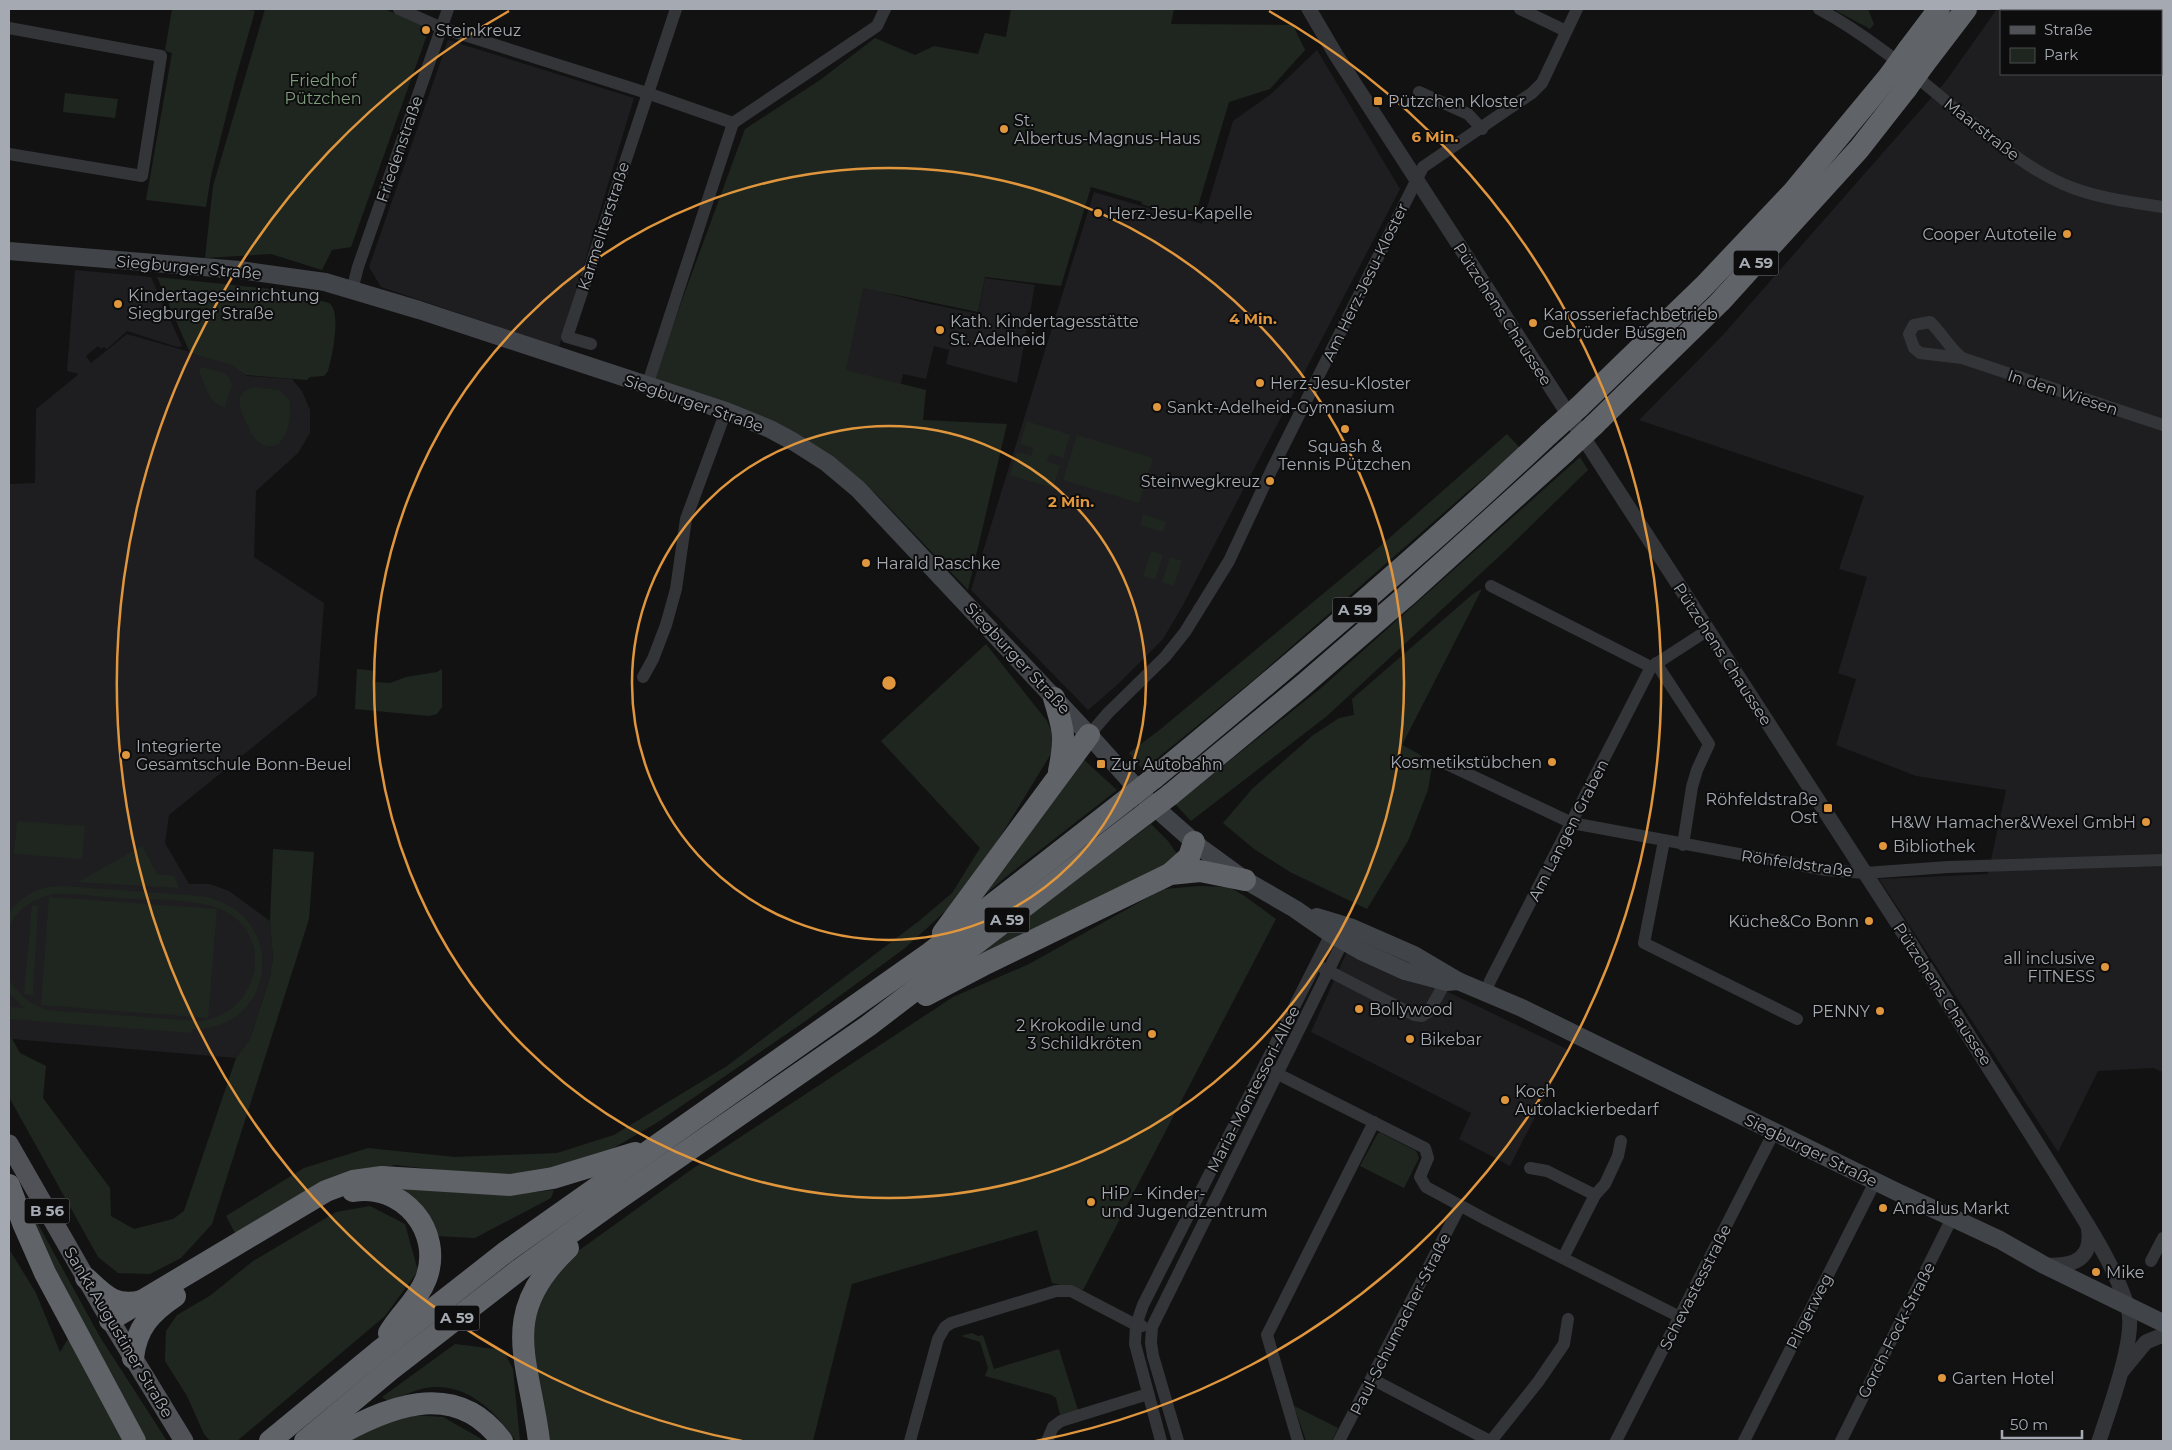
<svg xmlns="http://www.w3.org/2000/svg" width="2172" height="1450" font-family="Montserrat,sans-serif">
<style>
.built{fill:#1e1e20;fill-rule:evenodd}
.green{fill:#1f261f}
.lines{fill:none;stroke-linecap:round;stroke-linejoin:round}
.minor{stroke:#333538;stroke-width:12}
.tertiary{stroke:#333538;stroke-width:15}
.secondary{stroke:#414448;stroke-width:18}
.primary{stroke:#505257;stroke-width:19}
.motorway{stroke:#606368;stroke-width:22}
.motorway-bridge{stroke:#606368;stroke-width:22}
.ring{fill:none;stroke:#e0963d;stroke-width:2.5}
.poi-dot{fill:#e0963d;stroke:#0d0d0e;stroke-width:2}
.labels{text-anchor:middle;stroke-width:4;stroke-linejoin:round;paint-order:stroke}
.shield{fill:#0d0d0e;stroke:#777b81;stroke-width:1}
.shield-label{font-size:15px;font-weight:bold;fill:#a5aab2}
.poi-label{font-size:16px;fill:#a5aab2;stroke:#0d0d0e;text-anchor:start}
.park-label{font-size:16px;fill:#7f9c7d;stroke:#0d0d0e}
.street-label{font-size:16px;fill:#a5aab2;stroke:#0d0d0e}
.centre{fill:#e0963d;stroke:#0d0d0e;stroke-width:2.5}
.ring-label{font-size:15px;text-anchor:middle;font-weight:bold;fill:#e0963d;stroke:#0d0d0e;stroke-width:4;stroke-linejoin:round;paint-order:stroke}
</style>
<rect width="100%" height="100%" fill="#121213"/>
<g class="built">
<path d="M1997 9H2163V1072L2153 1068 2098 1071 2058 1152 1879 879 1988 874 2006 790 1916 776 1836 745 1856 679 1838 673 1867 577 1839 569 1864 496 1639 420 1722 336 1946 81ZM2001 11H2161V74H2001Z"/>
<polygon points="448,40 634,98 559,347 381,287 369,267"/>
<polygon points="1317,50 1400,189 1183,605 1163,639 1117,685 1088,710 971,590 1094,192 1202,224 1233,121 1271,94"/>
<polygon points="75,270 151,277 182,346 177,347 127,331 107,349 104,347 101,349 98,346 86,356 91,363 127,334 232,364 247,376 292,379 302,391 310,410 310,433 298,453 256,491 254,557 324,603 317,695 169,815 165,843 189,884 210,884 229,891 270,921 273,958 270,977 250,1039 236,1058 12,1039 9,1033 9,484 35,483 36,409 79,374 67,371"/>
<polygon points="985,278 1035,285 1017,383 946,364 949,350 934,346 926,379 903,374 901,384 845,370 863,287 921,302 978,314"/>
<polygon points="1350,945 1569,1050 1510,1166 1459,1139 1471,1113 1311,1032"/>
</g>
<g class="green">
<polygon points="172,9 244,9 255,11 236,77 211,176 206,207 146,200 172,53 165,51"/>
<polygon points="265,9 384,9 421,24 427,35 351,247 332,250 322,270 271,254 205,258 213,186"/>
<polygon points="1011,9 1174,9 1171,24 1293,25 1305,50 1270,89 1229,102 1196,213 1175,207 1173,214 1141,204 1142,202 1091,187 1061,286 985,277 978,312 863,288 846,370 926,390 923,420 1007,424 968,590 875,493 833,459 653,379 745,129 820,80 875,38 915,55 934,46 978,54 985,33 1006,37"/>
<polygon points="1833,9 1868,9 1874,24 1870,29"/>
<polygon points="65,93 118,99 115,118 63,112"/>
<path d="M157 277 279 290 329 303C342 311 332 358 328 371L324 376 310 377 307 380 246 375 232 365 190 353Z"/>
<path d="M201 367 222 372 229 377 232 384 225 407C209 405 205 384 199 371Z"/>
<path d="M253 387 279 390 289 400C293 417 286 458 260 443 253 439 250 431 247 424 240 410 232 394 253 387Z"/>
<polygon points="1027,421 1070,435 1063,458 1050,454 1047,461 1060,466 1053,488 1010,475 1017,452 1031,456 1033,448 1020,444"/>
<polygon points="1507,434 1520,448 1464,495 1257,677 1143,770 1129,753 1162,728 1378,548"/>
<polygon points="1077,435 1153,458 1139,503 1063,480"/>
<polygon points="1580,457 1588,470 1506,550 1327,716 1191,821 1175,804 1320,689"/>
<polygon points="1143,514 1166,522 1163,532 1140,525"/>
<polygon points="1151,551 1163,555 1155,580 1143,576"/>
<polygon points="1170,557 1182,561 1174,586 1162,582"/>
<polygon points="1482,589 1402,745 1419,754 1432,766 1428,790 1408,841 1367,909 1290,872 1254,849 1223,823 1252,789 1312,736 1339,718 1354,715 1352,699 1474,593"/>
<polygon points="986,644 1047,721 1057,744 989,855 949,908 905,948 807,1020 658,1122 612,1149 555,1172 485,1175 395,1165 339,1178 235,1233 226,1216 304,1168 368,1148 455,1157 557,1153 614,1135 727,1066 919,921 952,893 980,848 881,741"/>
<polygon points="357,669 376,671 375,682 390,683 406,677 437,672 442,669 442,707 437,714 429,716 355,709"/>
<polygon points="1082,758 1117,790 1007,876 962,914"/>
<polygon points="17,821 85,826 82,859 14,854"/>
<polygon points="1151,824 1168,841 1180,858 965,964"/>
<polygon points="142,846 157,874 174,876 179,888 78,882"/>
<polygon points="273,849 314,852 309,919 212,1224 181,1258 150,1274 118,1273 98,1257 9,1097 9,1033 20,1053 46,1066 43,1098 110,1188 111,1216 134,1229 173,1219 184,1211 236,1058 250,1039 270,977 273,958 270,921"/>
<path d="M63 886 201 896C290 911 278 1031 192 1029L191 1033 10 1019 11 1007 24 1008 9 993V979C18 995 30 1004 47 1010L198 1021C256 1017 278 940 225 911 201 898 148 900 119 898 98 897 75 893 54 894 34 898 18 908 9 926V912C22 895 42 885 63 886Z"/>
<polygon points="1200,886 1229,887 1243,895 1276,919 1083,1290 1052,1283 1037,1230 852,1284 813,1441 548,1441 526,1351 533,1307 553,1269 695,1167 953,997 1029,964 1163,889"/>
<polygon points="49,897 217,909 208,1018 41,1005"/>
<polygon points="32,905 38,906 33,995 24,994"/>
<polygon points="1378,1133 1381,1133 1416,1151 1419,1158 1404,1188 1360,1166"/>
<polygon points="391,1186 505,1195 554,1190 551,1198 475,1238 434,1236"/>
<polygon points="370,1206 405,1224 418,1271 385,1316 237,1441 210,1441 204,1434 187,1396 165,1361 166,1331 177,1315 211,1295 253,1261 336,1212"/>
<polygon points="33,1215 100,1337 167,1441 9,1441 9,1249 36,1293 60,1352 79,1321 27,1219"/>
<polygon points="972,1333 978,1336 983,1335 994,1369 1059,1349 1078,1410 1060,1415 1056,1398 1052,1395 985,1376 988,1368 980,1342 961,1336"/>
<path d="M455 1344 503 1350 513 1369 520 1441H516C494 1410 466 1381 425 1388 412 1391 400 1397 388 1401L382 1397Z"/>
<polygon points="1294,1406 1338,1428 1332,1441 1306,1441"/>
<polygon points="412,1415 443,1417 480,1438 482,1441 344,1441 360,1431"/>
</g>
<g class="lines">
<g class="minor">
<polyline points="399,9 442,28 647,93 733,123"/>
<polyline points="1520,9 1566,31"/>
<path d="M1819 9C1873 38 1919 79 1966 118 1996 142 2027 168 2063 184 2095 198 2129 202 2163 207"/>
<polyline points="9,28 161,56 142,176 9,154"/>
<polyline points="1419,92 1468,114 1482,129"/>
<polyline points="352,290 358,267 448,9"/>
<polyline points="591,344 567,337 676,9"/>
<path d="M1962 358C1949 348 1942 333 1930 322L1914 325 1909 334 1914 348 1920 353 1962 358 2163 425"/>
<polyline points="647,386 733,123 877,26 885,9"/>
<polyline points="1491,586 1651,667"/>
<polyline points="1656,663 1709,744 1697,770 1692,787 1683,845"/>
<polyline points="643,677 653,659 666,625 676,589 686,519 726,411"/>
<polyline points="1089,735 1108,713 1165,657 1185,632 1229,561 1271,471 1423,167 1532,93 1542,83 1577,9"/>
<polyline points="1447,764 1572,823 1826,870 1865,873 1948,867 2163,860"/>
<polyline points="1664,841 1644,943 1797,1019"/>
<polyline points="1323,968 1414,1015 1422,1016 1429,1011 1449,976"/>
<polyline points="1486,992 1490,981 1651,667 1708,630"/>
<polyline points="1270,1070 1425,1148 1428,1158 1420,1177 1426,1187 1487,1220 1680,1317"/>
<polyline points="1530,1168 1547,1171 1595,1195"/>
<polyline points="1563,1258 1595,1195 1605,1184 1618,1156 1621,1141"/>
<polyline points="2151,1261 2163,1238"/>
<polyline points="1372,1379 1490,1441"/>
<polyline points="910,1441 938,1339 945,1327 951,1323 1056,1291 1071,1291 1136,1325 1142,1326"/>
<polyline points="1047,1441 1053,1427 1061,1421 1148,1394"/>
<polyline points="1161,1441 1135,1344 1136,1325 1143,1305 1331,934"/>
<polyline points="1178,1441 1153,1356 1151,1343 1152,1327 1343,941"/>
<polyline points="1298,1441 1267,1335 1374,1122"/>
<polyline points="1339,1441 1460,1206"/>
<polyline points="1491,1441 1538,1382 1564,1344 1568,1319"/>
<polyline points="1616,1441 1774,1132"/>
<polyline points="1744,1441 1875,1182"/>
<polyline points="1841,1441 1952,1218"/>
</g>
<g class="tertiary">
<path d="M1309 9 1336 55C1524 345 1712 634 1898 924 1950 1007 2003 1089 2055 1172 2081 1216 2112 1258 2128 1308 2137 1336 2109 1410 2099 1441"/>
<path d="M2046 1265C2075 1267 2094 1258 2088 1226"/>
<polyline points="2123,1370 2146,1342 2163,1335"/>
</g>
<g class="secondary">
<polyline points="9,251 240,270 325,282 419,310 726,411 770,429 794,442 827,463 858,489 1089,735 1150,803 1201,848 1245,880 1295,909 1331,934 1361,951 1405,971 1447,982 1458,981"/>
<polyline points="1317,917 1350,927 1414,955 1458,981 1522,1008 1579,1036 1895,1191 2000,1240 2044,1265 2163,1323"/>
</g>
<polyline class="primary" points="9,1144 110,1320 184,1441"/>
<g class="motorway">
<polyline points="1908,50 1939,9"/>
<polyline points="1924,64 1966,9"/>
<polyline points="1579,407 1704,286 1793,192 1890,75"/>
<polyline points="1594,425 1720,302 1859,149 1906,89"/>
<path d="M1054 698C1064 731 1066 737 1059 771"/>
<path d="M1154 778C1289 667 1422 554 1549 434"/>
<polyline points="1170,795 1302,686 1406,596 1565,452"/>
<polyline points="1170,874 1189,857 1194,842"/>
<polyline points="943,933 1089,735"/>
<polyline points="926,995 987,963 1170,874 1200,871 1245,880"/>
<polyline points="9,1185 23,1223 45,1273 135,1441"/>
<path d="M353 1191C402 1182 444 1231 426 1279 418 1300 400 1314 389 1333"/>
<path d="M86 1278C104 1295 115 1308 142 1301"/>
<polyline points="110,1320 326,1191 353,1181 382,1177 510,1185 553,1178 635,1153"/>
<path d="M133 1358C136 1328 151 1312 175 1296"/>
<polyline points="270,1441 378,1352 507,1251 930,953 1130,797"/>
<polyline points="305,1441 390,1370 519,1270 615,1201 868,1026 1145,814"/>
<path d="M327 1441C384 1408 454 1376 502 1441"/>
<path d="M539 1441C529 1359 497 1315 568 1248"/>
</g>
<g class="motorway-bridge">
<polyline points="1890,75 1908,50"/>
<polyline points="1906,89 1924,64"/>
<polyline points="1549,434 1579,407"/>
<polyline points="1565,452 1594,425"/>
<polyline points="1130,797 1154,778"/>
<polyline points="1145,814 1170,795"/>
</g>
</g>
<g class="ring">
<circle cx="889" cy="683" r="257"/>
<circle cx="889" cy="683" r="515"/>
<path d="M742 1441A772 772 0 0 1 509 11M1269 11A772 772 0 0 1 1036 1441"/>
</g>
<g class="poi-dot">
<circle cx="426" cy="30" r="5"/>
<rect x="1373" y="96" width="10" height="10" rx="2.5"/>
<circle cx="1004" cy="129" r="5"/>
<circle cx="1098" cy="213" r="5"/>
<circle cx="2067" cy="234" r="5"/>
<circle cx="118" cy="304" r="5"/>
<circle cx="1533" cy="323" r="5"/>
<circle cx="940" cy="330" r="5"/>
<circle cx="1260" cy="383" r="5"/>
<circle cx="1157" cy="407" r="5"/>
<circle cx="1345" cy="429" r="5"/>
<circle cx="1270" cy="481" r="5"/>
<circle cx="866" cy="563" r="5"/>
<circle cx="126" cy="755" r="5"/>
<circle cx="1552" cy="762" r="5"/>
<rect x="1096" y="759" width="10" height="10" rx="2.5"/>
<rect x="1823" y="803" width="10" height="10" rx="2.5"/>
<circle cx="2146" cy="822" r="5"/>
<circle cx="1883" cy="846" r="5"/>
<circle cx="1869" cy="921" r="5"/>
<circle cx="2105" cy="967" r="5"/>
<circle cx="1359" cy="1009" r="5"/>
<circle cx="1880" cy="1011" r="5"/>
<circle cx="1152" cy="1034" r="5"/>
<circle cx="1410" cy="1039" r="5"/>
<circle cx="1505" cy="1100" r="5"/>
<circle cx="1091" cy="1202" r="5"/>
<circle cx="1883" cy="1208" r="5"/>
<circle cx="2096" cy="1272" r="5"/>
<circle cx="1942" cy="1378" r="5"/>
</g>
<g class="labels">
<g class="shield">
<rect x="1733.5" y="250.5" width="45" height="25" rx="4"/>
<rect x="1332.5" y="597.5" width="45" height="25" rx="4"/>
<rect x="984.5" y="907.5" width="45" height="25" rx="4"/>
<rect x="24.5" y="1198.5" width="45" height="25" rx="4"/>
<rect x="434.5" y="1305.5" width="45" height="25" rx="4"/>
</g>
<g class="shield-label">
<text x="1756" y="268">A 59</text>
<text x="1355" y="615">A 59</text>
<text x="1007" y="925">A 59</text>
<text x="47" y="1216">B 56</text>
<text x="457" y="1323">A 59</text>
</g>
<g class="poi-label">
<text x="436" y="36">Steinkreuz</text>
<text x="1388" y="107">Pützchen Kloster</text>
<text x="1014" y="126">St.<tspan x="1014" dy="18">Albertus-Magnus-Haus</tspan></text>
<text x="1108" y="219">Herz-Jesu-Kapelle</text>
<text x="2057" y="240" text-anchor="end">Cooper Autoteile</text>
<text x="128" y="301">Kindertageseinrichtung<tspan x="128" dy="18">Siegburger Straße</tspan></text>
<text x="1543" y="320">Karosseriefachbetrieb<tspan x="1543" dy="18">Gebrüder Büsgen</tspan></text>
<text x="950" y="327">Kath. Kindertagesstätte<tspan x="950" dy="18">St. Adelheid</tspan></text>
<text x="1270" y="389">Herz-Jesu-Kloster</text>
<text x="1167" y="413">Sankt-Adelheid-Gymnasium</text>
<text x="1345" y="452" text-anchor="middle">Squash &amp;<tspan x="1345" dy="18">Tennis Pützchen</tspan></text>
<text x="1260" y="487" text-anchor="end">Steinwegkreuz</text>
<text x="876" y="569">Harald Raschke</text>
<text x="136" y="752">Integrierte<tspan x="136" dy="18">Gesamtschule Bonn-Beuel</tspan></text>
<text x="1542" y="768" text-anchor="end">Kosmetikstübchen</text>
<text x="1111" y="770">Zur Autobahn</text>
<text x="1818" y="805" text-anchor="end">Röhfeldstraße<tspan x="1818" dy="18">Ost</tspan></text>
<text x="2136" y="828" text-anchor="end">H&amp;W Hamacher&amp;Wexel GmbH</text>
<text x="1893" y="852">Bibliothek</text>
<text x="1859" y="927" text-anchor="end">Küche&amp;Co Bonn</text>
<text x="2095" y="964" text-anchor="end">all inclusive<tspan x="2095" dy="18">FITNESS</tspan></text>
<text x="1369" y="1015">Bollywood</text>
<text x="1870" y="1017" text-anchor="end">PENNY</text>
<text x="1142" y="1031" text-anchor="end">2 Krokodile und<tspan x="1142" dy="18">3 Schildkröten</tspan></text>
<text x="1420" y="1045">Bikebar</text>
<text x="1515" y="1097">Koch<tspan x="1515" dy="18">Autolackierbedarf</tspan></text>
<text x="1101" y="1199">HiP – Kinder-<tspan x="1101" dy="18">und Jugendzentrum</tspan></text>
<text x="1893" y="1214">Andalus Markt</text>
<text x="2106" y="1278">Mike</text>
<text x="1952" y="1384">Garten Hotel</text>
</g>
<g class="park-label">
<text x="323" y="86">Friedhof<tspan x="323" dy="18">Pützchen</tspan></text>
</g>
<g class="street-label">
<text transform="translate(1982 129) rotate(38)" y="6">Maarstraße</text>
<text transform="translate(399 149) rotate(-71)" y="6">Friedenstraße</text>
<text transform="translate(603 226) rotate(-72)" y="6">Karmeliterstraße</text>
<text transform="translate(189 267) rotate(5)" y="6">Siegburger Straße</text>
<text transform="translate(1365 282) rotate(-64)" y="6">Am Herz-Jesu-Kloster</text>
<text transform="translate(1503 314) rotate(57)" y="6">Pützchens Chaussee</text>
<text transform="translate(2063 392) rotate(18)" y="6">In den Wiesen</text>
<text transform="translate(694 403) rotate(19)" y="6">Siegburger Straße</text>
<text transform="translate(1723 654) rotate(57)" y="6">Pützchens Chaussee</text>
<text transform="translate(1018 658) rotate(47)" y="6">Siegburger Straße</text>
<text transform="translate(1568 830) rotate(-63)" y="6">Am Langen Graben</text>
<text transform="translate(1797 863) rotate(8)" y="6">Röhfeldstraße</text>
<text transform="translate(1943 994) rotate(57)" y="6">Pützchens Chaussee</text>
<text transform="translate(1253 1089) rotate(-63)" y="6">Maria-Montessori-Allee</text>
<text transform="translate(1811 1150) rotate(26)" y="6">Siegburger Straße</text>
<text transform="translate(1695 1287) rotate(-63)" y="6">Schevastesstraße</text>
<text transform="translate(1809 1311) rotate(-63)" y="6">Pilgerweg</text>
<text transform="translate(1400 1324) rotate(-63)" y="6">Paul-Schumacher-Straße</text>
<text transform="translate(1896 1330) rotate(-63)" y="6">Gorch-Fock-Straße</text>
<text transform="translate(119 1332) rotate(59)" y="6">Sankt Augustiner Straße</text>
</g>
</g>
<circle cx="889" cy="683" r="8" class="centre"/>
<g class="ring-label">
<text x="1435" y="142">6 Min.</text>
<text x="1253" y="324">4 Min.</text>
<text x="1071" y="507">2 Min.</text>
</g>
<rect width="2172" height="1450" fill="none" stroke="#a5aab2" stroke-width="20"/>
<rect x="2000" y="10" width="162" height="65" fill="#0d0d0e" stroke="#4a4c50"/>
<rect x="2010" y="26" width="25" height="8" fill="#505257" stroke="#4a4c50"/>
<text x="2044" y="35" font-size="15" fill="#a5aab2">Straße</text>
<rect x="2010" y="48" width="25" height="15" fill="#1f261f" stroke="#4a4c50"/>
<text x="2044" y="60" font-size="15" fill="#a5aab2">Park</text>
<path d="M2002 1430v8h80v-8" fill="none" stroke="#a5aab2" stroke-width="2.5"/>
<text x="2010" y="1430" font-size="15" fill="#a5aab2" stroke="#0d0d0e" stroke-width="4" paint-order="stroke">50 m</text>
</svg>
